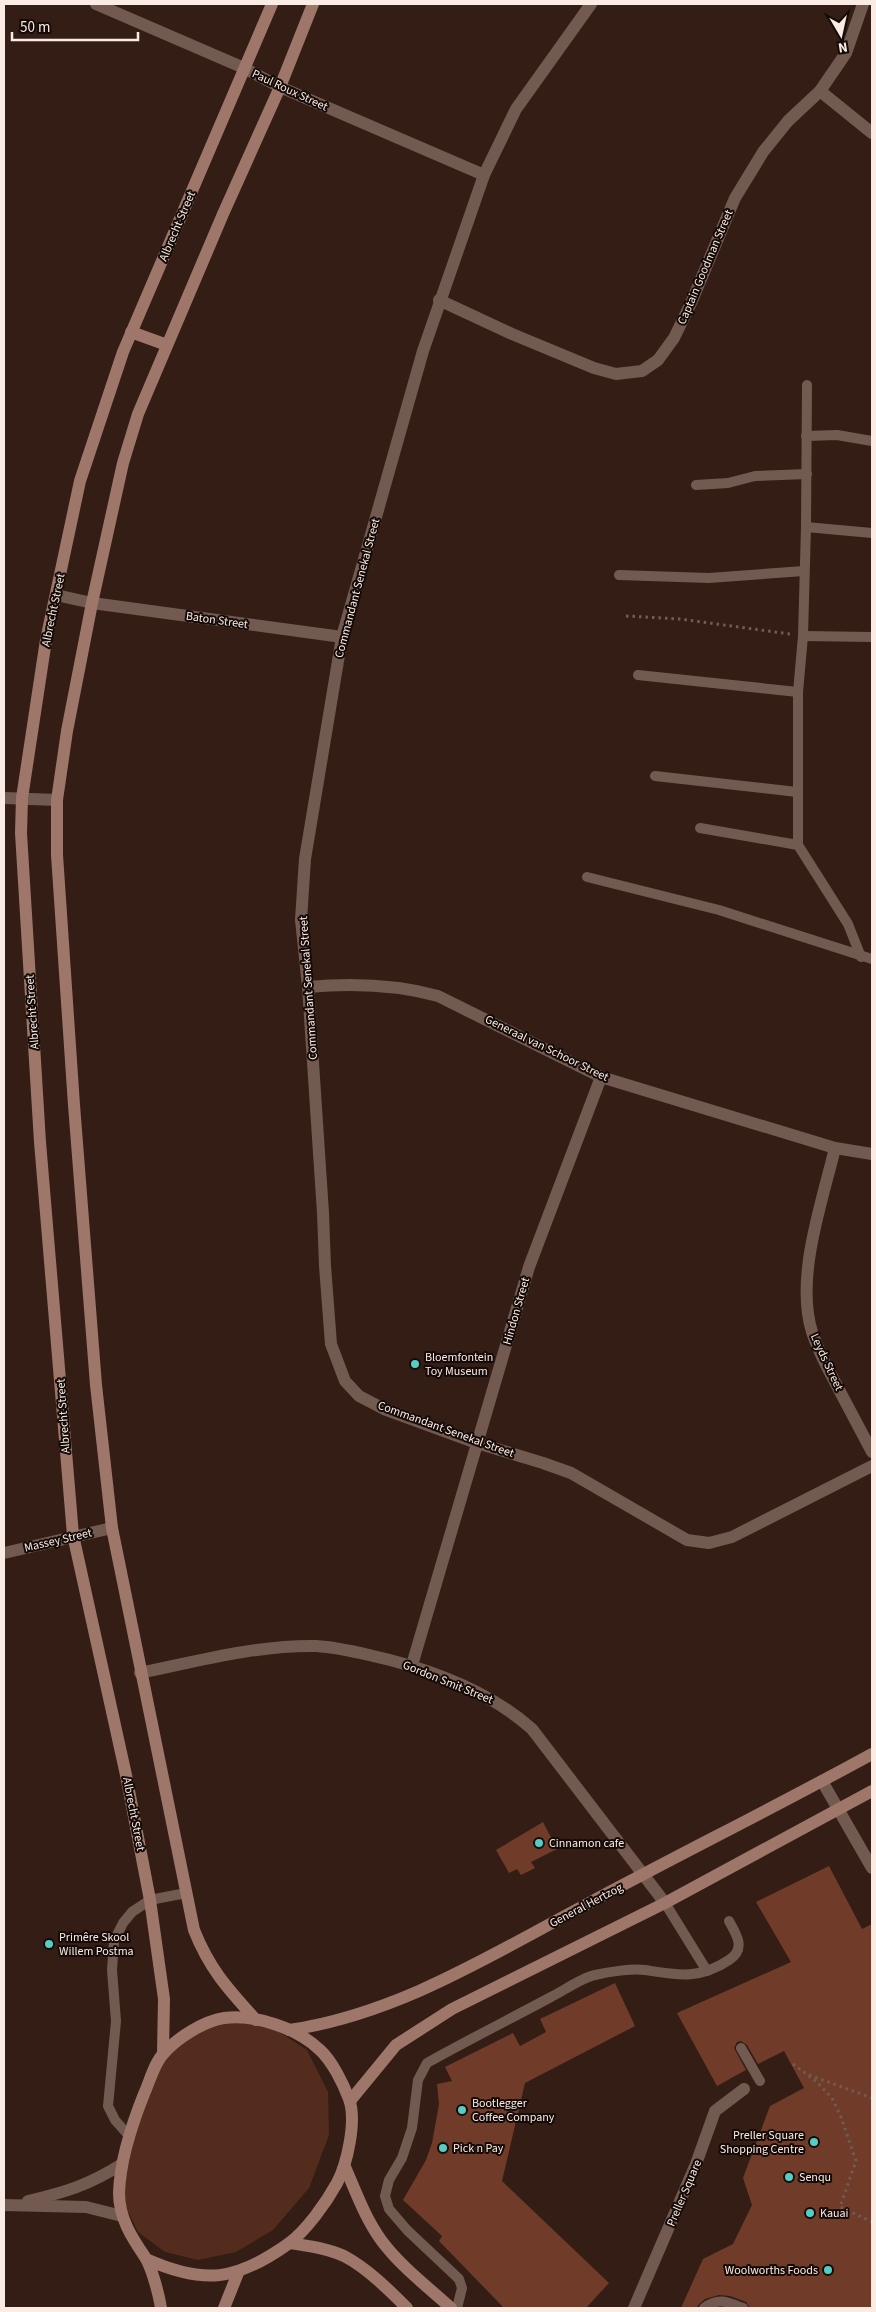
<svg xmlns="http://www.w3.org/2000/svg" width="876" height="2312" font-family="'Source Sans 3',sans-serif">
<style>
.green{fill:#532c1e}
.building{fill:#703b29}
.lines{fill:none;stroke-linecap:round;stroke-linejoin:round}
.path{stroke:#715c54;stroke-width:3;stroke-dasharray:2.5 4;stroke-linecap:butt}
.lane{stroke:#725a51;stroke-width:10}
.street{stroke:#725a51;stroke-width:12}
.secondary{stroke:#9f776a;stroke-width:12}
.poi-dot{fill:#54cdc6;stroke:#140a07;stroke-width:2}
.labels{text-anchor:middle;stroke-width:4;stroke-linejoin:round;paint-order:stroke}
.street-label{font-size:12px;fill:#fbebe5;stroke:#140a07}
.poi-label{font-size:12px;fill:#fbebe5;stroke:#140a07;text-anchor:start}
</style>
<rect width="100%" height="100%" fill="#341d15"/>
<polygon class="green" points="222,2021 270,2026 307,2050 328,2092 329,2135 309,2188 273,2230 236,2252 198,2260 165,2252 138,2232 120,2195 150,2077 178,2039"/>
<g class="building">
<polygon points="543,1822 557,1849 531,1862 535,1868 521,1875 517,1869 509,1873 496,1850"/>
<polygon points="829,1866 862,1929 872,1924 872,2308 750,2308 746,2302 730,2296 719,2295 705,2299 698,2305 697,2308 681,2308 703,2259 733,2244 752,2205 743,2178 770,2106 804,2088 784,2051 758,2064 747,2045 741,2041 737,2042 734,2048 746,2070 717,2086 677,2013 791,1962 756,1902"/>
<polygon points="615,1983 635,2026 525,2083 502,2181 609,2283 586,2308 504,2308 439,2241 442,2236 403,2200 426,2160 432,2143 439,2104 437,2084 452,2081 445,2067 513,2033 520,2046 546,2032 540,2019"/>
</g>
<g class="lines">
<g class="path">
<polyline points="626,616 680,619 790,634"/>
<polyline points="793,2064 817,2082 832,2098 841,2117 856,2161 840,2207 872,2222"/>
<polyline points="809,2075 872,2098"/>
</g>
<g class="lane">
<polyline points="807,385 806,527 803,636 798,692 798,845 848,924 861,957"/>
<polyline points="806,436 837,435 872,441"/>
<polyline points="696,485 728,483 755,476 807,474"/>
<polyline points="806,527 872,533"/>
<polyline points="619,575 709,578 804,571"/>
<polyline points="803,636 872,637"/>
<polyline points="638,675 798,692"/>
<polyline points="655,776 797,792"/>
<polyline points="700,828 798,845"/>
<polyline points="587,877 719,910 872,959"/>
<polyline points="665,1903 707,1971"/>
<polyline points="741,2048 760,2081"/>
<polyline points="130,2137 115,2120 108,2106 116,2021 112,1970 114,1941 123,1923 132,1912 150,1900 186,1893"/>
<path d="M457 2308 462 2288 459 2279 407 2230 389 2209 385 2196 389 2180 402 2158 412 2128 418 2080 427 2063C468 2040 510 2019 551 1997 565 1990 581 1978 595 1975 608 1972 633 1968 645 1970 677 1975 699 1980 729 1960 746 1949 737 1935 729 1921"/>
<path d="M704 2308C718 2297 728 2302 743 2308"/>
</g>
<g class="street">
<polyline points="96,4 244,68 280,87 484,175"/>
<polyline points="591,4 516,109 484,175 423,351 342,637 305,859 301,920 308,987 323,1213 325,1266 331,1344 345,1381 359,1396 384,1409 477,1443 543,1463 571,1473 687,1540 709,1543 732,1537 872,1466"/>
<polyline points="820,91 872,133"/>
<polyline points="439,300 512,334 594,368 616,374 642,371 658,360 674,338 691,303 735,198 763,152 788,121 820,91 846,53 863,4"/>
<polyline points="56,595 92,603 342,637"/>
<polyline points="4,798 57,800"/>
<path d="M308 987C352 983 394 984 438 996L601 1077 835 1148 872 1154"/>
<path d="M835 1148C822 1203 795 1277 812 1332 818 1351 827 1367 836 1384 848 1407 860 1429 872 1452"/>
<polyline points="4,1553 112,1528"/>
<polyline points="412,1665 529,1267 601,1077"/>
<path d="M140 1673C198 1661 257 1645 316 1646 333 1647 352 1651 369 1655 428 1668 487 1689 532 1729L665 1903"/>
<polyline points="822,1781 872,1868"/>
<path d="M28 2201C66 2192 89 2185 122 2164"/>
<polyline points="4,2205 86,2207 122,2216"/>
<polyline points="634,2308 696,2164 715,2111 744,2089"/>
</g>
<g class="secondary">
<polyline points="131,332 167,345"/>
<path d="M256 2020C228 1989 210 1970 194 1930L112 1528 96 1385 74 1105 57 855V800L67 731 92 603 123 463 138 414 223 214 280 87 313 4"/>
<path d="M289 2030C399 2014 494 1953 591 1902 684 1852 779 1805 872 1754"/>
<polyline points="163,2053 164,1999 150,1900 126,1775 73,1535 40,1142 21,833 22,798 46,640 80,481 123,352 272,4"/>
<polyline points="350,2101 396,2045 452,2009 665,1903 872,1791"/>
<path d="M345 2167C356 2192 365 2218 381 2240 400 2266 428 2287 451 2308"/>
<path d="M290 2243C308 2246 327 2248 344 2256 367 2268 389 2290 407 2308"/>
<path d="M146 2259C204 2285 236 2281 288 2244 306 2231 326 2203 337 2183 347 2164 357 2121 349 2099 343 2083 332 2061 320 2050 297 2028 255 2014 224 2018 204 2021 177 2038 164 2053 154 2063 150 2081 144 2094 132 2124 120 2160 119 2193 119 2218 132 2238 145 2257 152 2268 159 2295 161 2308"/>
<polyline points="224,2308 238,2273"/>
</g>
</g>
<g class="poi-dot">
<circle cx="415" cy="1364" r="5"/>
<circle cx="539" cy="1843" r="5"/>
<circle cx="49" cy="1944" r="5"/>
<circle cx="462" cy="2110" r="5"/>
<circle cx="814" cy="2142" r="5"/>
<circle cx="443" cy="2148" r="5"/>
<circle cx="789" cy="2177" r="5"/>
<circle cx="810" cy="2213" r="5"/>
<circle cx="828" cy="2270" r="5"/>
</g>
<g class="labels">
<g class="street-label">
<text transform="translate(290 90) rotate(25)" y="4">Paul Roux Street</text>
<text transform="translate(177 226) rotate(-67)" y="4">Albrecht Street</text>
<text transform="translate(705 267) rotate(-67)" y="4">Captain Goodman Street</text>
<text transform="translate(357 588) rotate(-75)" y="4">Commandant Senekal Street</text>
<text transform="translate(53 610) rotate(-78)" y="4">Albrecht Street</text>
<text transform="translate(217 620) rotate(8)" y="4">Baton Street</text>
<text transform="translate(308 988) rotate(-94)" y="4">Commandant Senekal Street</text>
<text transform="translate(32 1012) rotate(-94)" y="4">Albrecht Street</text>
<text transform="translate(547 1048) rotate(26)" y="4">Generaal van Schoor Street</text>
<text transform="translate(516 1311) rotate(-74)" y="4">Hindon Street</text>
<text transform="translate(827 1362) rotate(65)" y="4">Leyds Street</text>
<text transform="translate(63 1416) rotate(-94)" y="4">Albrecht Street</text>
<text transform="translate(446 1429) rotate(20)" y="4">Commandant Senekal Street</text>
<text transform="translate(58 1540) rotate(-13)" y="4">Massey Street</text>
<text transform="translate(448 1682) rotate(22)" y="4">Gordon Smit Street</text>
<text transform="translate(134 1814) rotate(79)" y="4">Albrecht Street</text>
<text transform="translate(586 1905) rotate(-28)" y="4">General Hertzog</text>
<text transform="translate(684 2193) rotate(-67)" y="4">Preller Square</text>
</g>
<g class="poi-label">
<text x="425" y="1361">Bloemfontein<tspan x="425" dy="14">Toy Museum</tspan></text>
<text x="549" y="1847">Cinnamon cafe</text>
<text x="59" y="1941">Primêre Skool<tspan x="59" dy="14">Willem Postma</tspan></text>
<text x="472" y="2107">Bootlegger<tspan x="472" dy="14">Coffee Company</tspan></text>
<text x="804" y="2139" text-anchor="end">Preller Square<tspan x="804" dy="14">Shopping Centre</tspan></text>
<text x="453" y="2152">Pick n Pay</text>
<text x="799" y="2181">Senqu</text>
<text x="820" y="2217">Kauai</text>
<text x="818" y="2274" text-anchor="end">Woolworths Foods</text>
</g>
</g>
<rect width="876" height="2312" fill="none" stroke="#fbebe5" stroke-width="10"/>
<g transform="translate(841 35) rotate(171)" stroke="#140a07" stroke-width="4" paint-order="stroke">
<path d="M0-4L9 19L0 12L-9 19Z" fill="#fbebe5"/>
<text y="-8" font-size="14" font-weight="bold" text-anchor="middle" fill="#fbebe5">N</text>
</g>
<path d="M12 32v8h126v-8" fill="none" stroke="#fbebe5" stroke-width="2.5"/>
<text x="20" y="32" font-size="15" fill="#fbebe5" stroke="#140a07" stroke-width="4" paint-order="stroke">50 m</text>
</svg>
